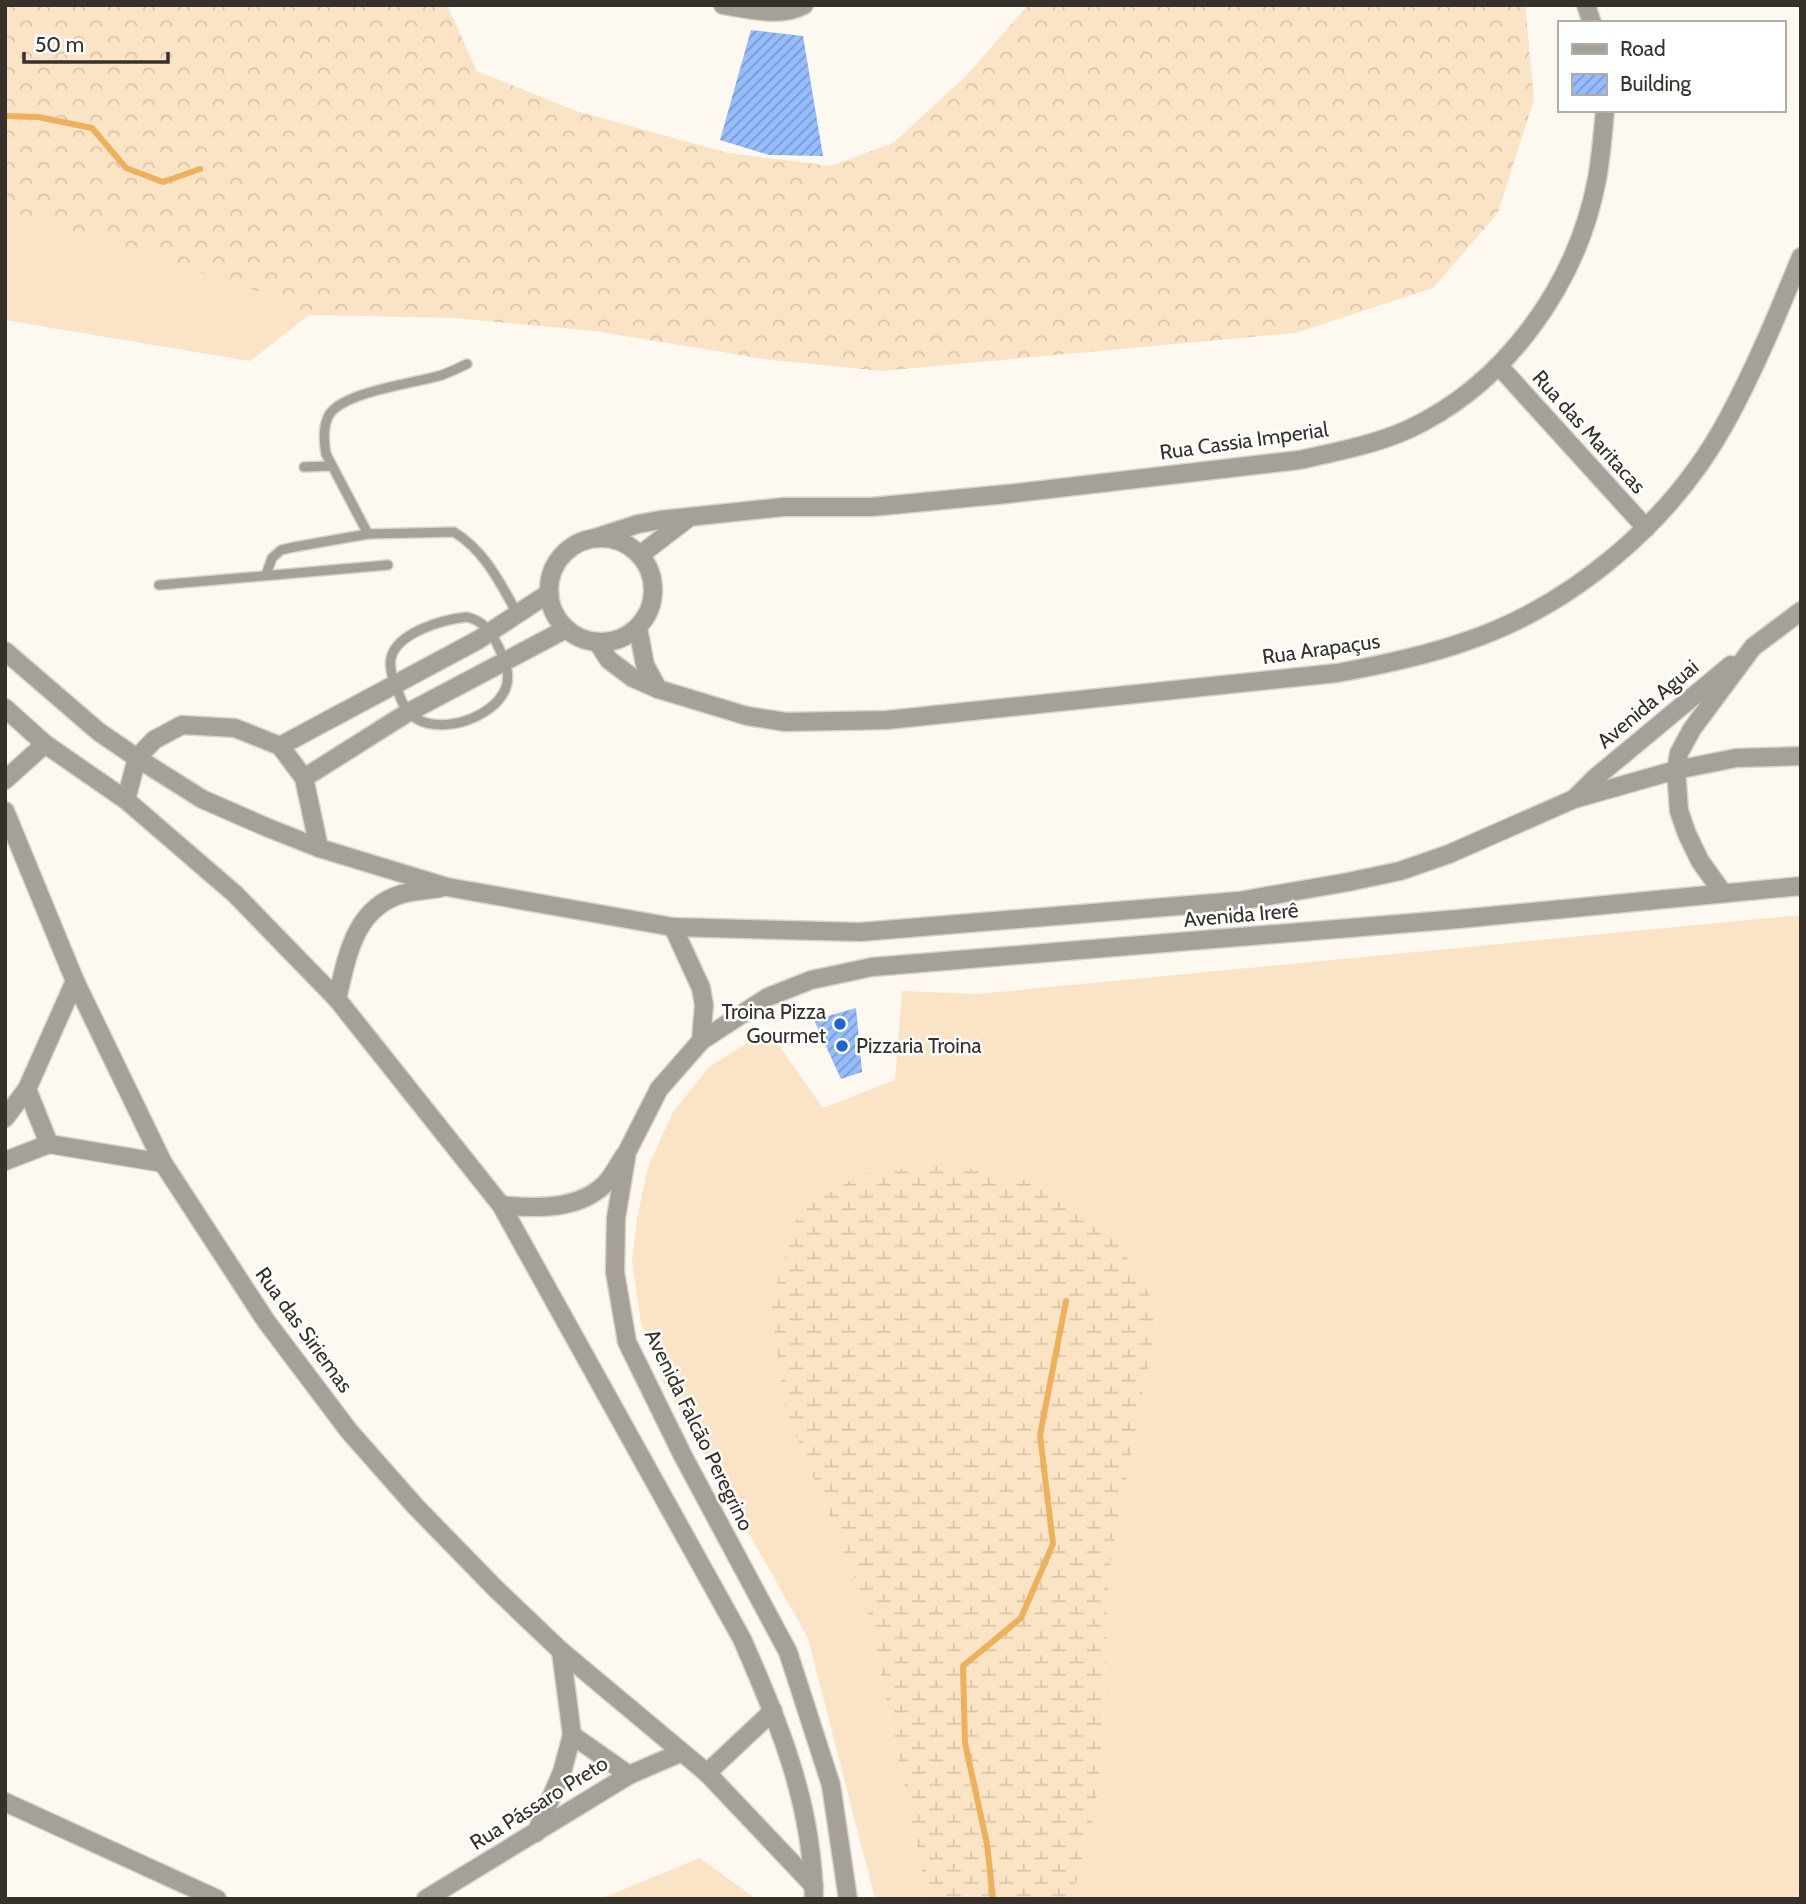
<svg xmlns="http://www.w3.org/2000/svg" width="1806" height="1904" font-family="Cabin,sans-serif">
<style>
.grass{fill:#fbe4c5}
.forest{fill:url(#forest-crowns)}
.wetland{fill:url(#wetland-marsh)}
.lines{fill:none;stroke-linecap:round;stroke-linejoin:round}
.stream{stroke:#eeb15b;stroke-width:6}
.building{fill:url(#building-hatch)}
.service-casing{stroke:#d9d4cc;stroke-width:12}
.minor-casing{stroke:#d9d4cc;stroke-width:21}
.service{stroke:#a5a098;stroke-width:9}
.minor{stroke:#a5a098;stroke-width:18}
.poi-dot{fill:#2064d0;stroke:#fff;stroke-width:2.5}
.labels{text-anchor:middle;stroke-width:5;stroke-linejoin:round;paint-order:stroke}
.street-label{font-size:21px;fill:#36312a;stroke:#fff}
.poi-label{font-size:21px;fill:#36312a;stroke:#fff;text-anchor:end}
</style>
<defs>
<pattern id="forest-crowns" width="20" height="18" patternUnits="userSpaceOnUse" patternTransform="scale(1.75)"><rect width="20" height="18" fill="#fbe4c5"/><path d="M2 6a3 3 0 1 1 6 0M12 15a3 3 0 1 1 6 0" fill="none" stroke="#d8c4a9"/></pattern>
<pattern id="wetland-marsh" width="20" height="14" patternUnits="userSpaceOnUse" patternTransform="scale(1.75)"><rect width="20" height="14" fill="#fbe4c5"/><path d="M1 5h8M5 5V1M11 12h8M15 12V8" fill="none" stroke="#d8c4a9"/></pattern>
<pattern id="building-hatch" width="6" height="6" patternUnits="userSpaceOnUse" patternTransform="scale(1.75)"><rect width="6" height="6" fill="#95bcfc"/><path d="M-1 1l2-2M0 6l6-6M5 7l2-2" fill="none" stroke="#7a99cc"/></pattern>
</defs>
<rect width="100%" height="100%" fill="#fdf8f0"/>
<g class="grass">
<polygon points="5,209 257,291 309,315 250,361 5,320"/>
<polygon points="1801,915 1801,1899 1072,1899 1096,1806 1103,1729 1109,1571 1159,1310 785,1409 866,1605 928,1899 875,1899 808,1638 664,1383 641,1322 632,1261 637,1218 648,1167 673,1112 709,1067 768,1030 823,1108 895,1080 902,991 978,994"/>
<polygon points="700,1858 756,1899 600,1899"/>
</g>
<polygon class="forest" points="5,5 447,5 477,71 576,111 728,153 831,166 893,143 966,76 1028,5 1525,5 1534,99 1498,213 1433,288 1295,333 882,371 764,359 595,331 454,318 309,315 257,291 5,209"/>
<polygon class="wetland" points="949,1164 1032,1182 1106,1223 1159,1310 1109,1571 1103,1729 1096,1806 1072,1899 928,1899 866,1605 785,1409 771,1303 799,1211 861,1174"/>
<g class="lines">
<g class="stream">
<polyline points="5,116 38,117 92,128 126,168 163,182 200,169"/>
<polyline points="993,1899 987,1844 965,1743 963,1666 1021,1618 1053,1544 1040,1435 1066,1301"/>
</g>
</g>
<g class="building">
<polygon points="751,30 803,36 823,156 769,155 720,140"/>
<polygon points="856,1008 862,1072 841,1079 814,1020"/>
</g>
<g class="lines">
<g class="service-casing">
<g id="service">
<polyline points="304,467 331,466"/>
<path d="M368 534 326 454C324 443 323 428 328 417 339 392 416 383 442 375 450 372 459 368 467 364"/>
<path d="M266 575 272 558 281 550 294 547 368 534 454 532C485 551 500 583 517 613"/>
<polyline points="159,585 388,565"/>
<path d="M467 617C483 621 490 630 497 644 504 658 512 674 505 690 492 718 443 734 417 719 405 712 402 702 397 689 393 680 389 668 391 658 397 632 445 619 467 617Z"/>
</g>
</g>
<g class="minor-casing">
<g id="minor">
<path d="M723 5C748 9 781 18 804 5"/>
<polyline points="1586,5 1592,23"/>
<polyline points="1499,366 1646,528"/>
<circle cx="601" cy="590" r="52"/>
<path d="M595 538 638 524 660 520 783 507H871L1007 494 1299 460C1335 452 1373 445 1407 430 1505 385 1577 285 1597 179 1601 157 1603 133 1605 110"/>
<polyline points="640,555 687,519"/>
<polyline points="638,628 645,665 658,689"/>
<path d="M598 643 609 660 633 678 658 689 747 716 786 722 887 720 1337 673C1381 665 1425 656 1467 641 1573 605 1672 521 1726 422 1755 369 1778 313 1801 257"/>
<polyline points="5,651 99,732 137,758 154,740 182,725 235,728 280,746 304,778 319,848"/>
<path d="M5 708 45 744 126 800 235 894 337 999 501 1205 742 1639C780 1726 812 1802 814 1899"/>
<polyline points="280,746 478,640 549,593"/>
<polyline points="304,778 407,713 566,629"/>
<polyline points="5,780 45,744"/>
<polyline points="1574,799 1595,778 1731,665"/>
<polyline points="126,800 137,758 202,799 266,827 319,848 447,887 673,927 860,932 1239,901 1348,882 1400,871 1449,854 1574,799 1676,770 1736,758 1801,756"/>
<polyline points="5,811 75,981 163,1163 266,1321 349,1431 416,1507 496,1589 561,1651 707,1773 814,1886"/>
<polyline points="1723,893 1700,861 1687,834 1679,811 1676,770 1679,753 1692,729 1753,647 1801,611"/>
<polyline points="673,927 701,988 704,1005 701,1041"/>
<path d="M337 999C347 957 354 908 402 894 414 891 428 890 440 888"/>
<polyline points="5,1118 27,1089"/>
<polyline points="49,1144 27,1089 75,981"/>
<polyline points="5,1161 49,1144 163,1163"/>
<path d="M501 1205C535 1209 579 1210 605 1184 613 1176 618 1165 624 1156"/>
<polyline points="561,1651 572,1735 629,1775"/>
<polyline points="707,1773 773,1711"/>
<polyline points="5,1802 217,1899"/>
<polyline points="536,1833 562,1772 572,1735"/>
<polyline points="426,1899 629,1775 680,1753"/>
<polyline points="848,1899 831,1785 788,1652 683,1456 627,1342 615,1272 616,1218 627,1152 659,1089 701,1041 768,997 811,980 872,967 1459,919 1801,886"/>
</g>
</g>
<use href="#service" class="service"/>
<use href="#minor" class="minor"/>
</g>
<g class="poi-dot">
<circle cx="840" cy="1024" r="7"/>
<circle cx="842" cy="1046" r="7"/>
</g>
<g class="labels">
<g class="street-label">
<text transform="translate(1589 432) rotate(48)" y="7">Rua das Maritacas</text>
<text transform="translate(1244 441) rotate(-8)" y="7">Rua Cassia Imperial</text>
<text transform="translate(1321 649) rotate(-8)" y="7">Rua Arapaçus</text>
<text transform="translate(1648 704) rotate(-40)" y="7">Avenida Aguai</text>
<text transform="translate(1241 915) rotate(-5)" y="7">Avenida Irerê</text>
<text transform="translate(304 1330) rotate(54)" y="7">Rua das Siriemas</text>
<text transform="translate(699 1430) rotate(64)" y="7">Avenida Falcão Peregrino</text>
<text transform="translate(539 1803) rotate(-32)" y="7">Rua Pássaro Preto</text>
</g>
<g class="poi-label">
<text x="826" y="1019">Troina Pizza<tspan x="826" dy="24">Gourmet</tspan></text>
<text x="856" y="1053" text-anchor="start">Pizzaria Troina</text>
</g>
</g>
<rect width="1806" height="1904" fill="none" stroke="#36312a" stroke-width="14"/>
<rect x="1558" y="21" width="228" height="91" fill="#ffffff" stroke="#afadaa" stroke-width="2"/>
<rect x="1572" y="44" width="35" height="10" fill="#a5a098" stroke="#afadaa" stroke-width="2"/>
<text x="1620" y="56" font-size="21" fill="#36312a">Road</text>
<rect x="1572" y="74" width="35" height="21" fill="url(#building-hatch)" stroke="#afadaa" stroke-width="2"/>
<text x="1620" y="91" font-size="21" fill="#36312a">Building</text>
<path d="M24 52v10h144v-10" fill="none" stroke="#36312a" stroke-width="3.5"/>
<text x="35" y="52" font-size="21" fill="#36312a" stroke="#ffffff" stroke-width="5" paint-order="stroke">50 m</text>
</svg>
